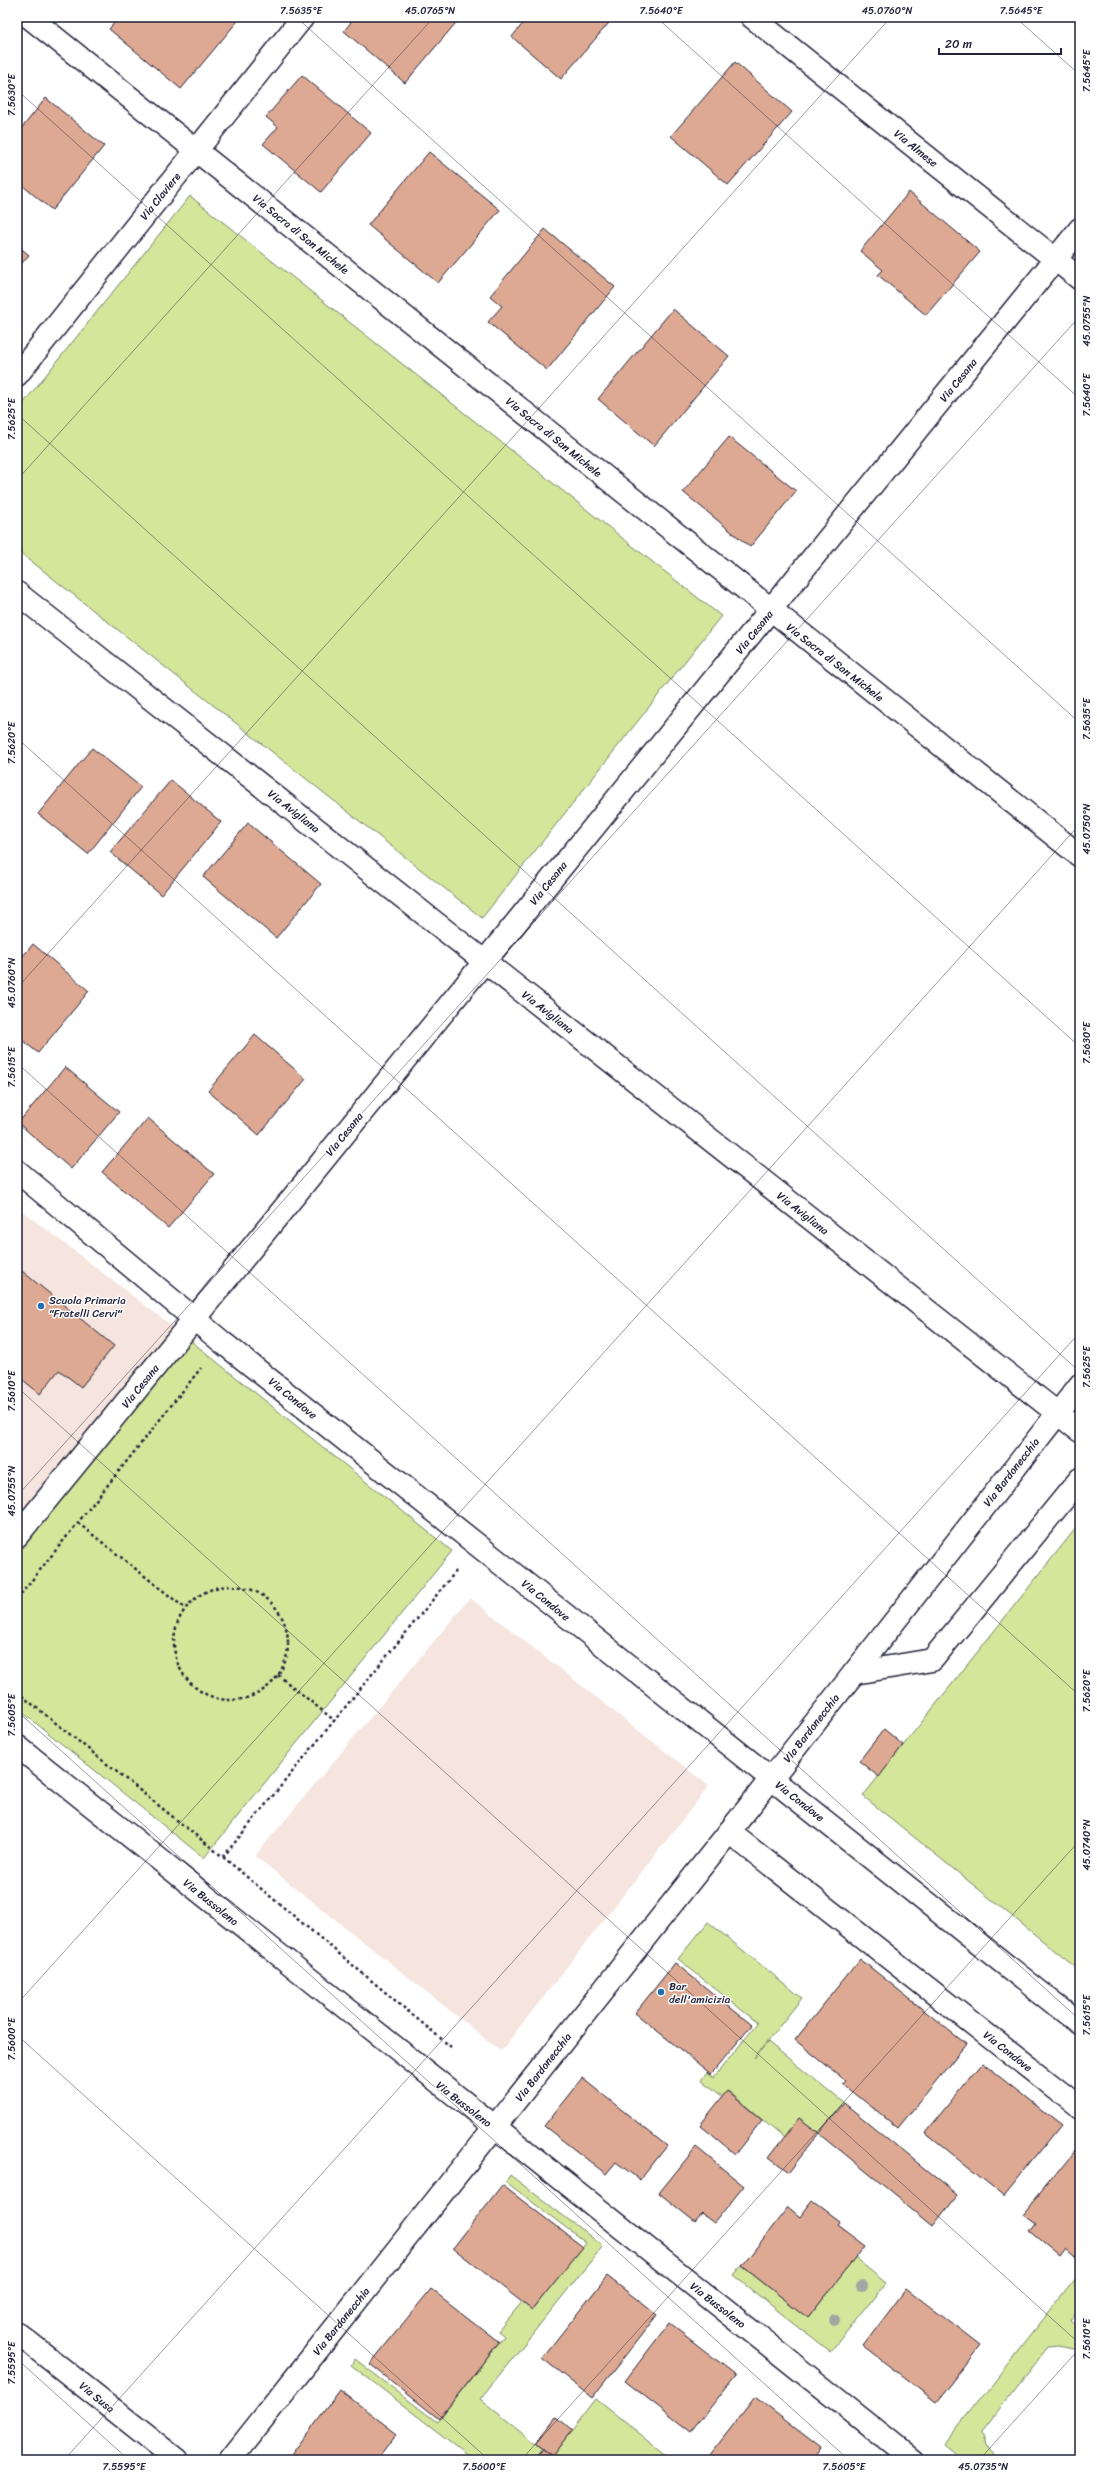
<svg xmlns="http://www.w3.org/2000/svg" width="1097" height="2477" font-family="Sriracha,sans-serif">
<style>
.built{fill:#f5e5de}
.green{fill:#d3e69a;stroke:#7a846a}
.building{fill:#dea992;stroke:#22223b}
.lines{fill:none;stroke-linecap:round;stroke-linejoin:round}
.lane-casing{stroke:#22223b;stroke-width:25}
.street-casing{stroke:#22223b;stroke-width:25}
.path{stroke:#22223b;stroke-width:2.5;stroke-dasharray:3 3;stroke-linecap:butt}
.lane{stroke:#fff;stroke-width:22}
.street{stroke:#fff;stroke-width:22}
.tree{fill:#a3a6a3}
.ticks{fill:none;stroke:#22223b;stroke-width:1;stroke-opacity:0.45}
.poi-dot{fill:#1f6fb2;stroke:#fff;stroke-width:1.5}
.labels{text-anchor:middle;stroke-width:3;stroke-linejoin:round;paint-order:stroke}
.street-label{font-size:11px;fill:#22223b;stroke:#fff}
.poi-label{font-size:11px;fill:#22223b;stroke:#fff;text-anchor:start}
.neatline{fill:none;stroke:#22223b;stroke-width:1.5}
.ticks-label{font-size:10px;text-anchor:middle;fill:#22223b}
</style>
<rect width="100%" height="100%" fill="#fff"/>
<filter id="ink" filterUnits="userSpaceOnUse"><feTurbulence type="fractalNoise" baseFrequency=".025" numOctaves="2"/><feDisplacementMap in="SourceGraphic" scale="8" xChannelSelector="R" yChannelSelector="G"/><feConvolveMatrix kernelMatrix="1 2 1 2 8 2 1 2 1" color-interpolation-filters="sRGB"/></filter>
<g filter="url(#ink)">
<g class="built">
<polygon points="17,1207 176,1329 17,1523"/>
<polygon points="470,1598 709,1786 501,2051 255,1856"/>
</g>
<g class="green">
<polygon points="190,196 721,616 482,918 17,550 17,411"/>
<polygon points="176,1329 452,1551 204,1858 17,1708 17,1523"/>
<polygon points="1080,1523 1080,1971 863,1796"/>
<polygon points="708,1922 802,1998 754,2058 768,2042 844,2103 819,2133 799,2118 784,2138 728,2091 723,2097 702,2080 708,2072 714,2077 758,2023 678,1959"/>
<polygon points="510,2175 603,2246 480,2399 543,2449 533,2460 474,2460 351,2365 355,2359 437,2422 504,2336 498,2331 522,2302 532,2310 586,2243 506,2182"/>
<polygon points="855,2258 886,2283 830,2352 734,2276 742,2266 808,2318"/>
<polygon points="1080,2273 1080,2308 1071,2320 1080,2327 1080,2350 1058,2345 1049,2346 983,2430 987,2443 998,2460 964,2460 944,2444"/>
<polygon points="596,2399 673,2460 558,2460 552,2456"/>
</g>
<g class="building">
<polygon points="119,17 241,17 181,89 109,29"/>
<polygon points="355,17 458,17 460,18 405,83 344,31"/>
<polygon points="528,17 614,17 561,79 512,37"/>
<polygon points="735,62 792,112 728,185 671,136"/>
<polygon points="302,75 371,133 321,192 263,144 278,127 266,117"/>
<polygon points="46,98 104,146 52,210 17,181 17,134"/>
<polygon points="429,152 500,210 438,283 368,225"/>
<polygon points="909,192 980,252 926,315 878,275 883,270 860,251"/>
<polygon points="545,229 615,287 547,370 488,322 502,306 490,296"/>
<polygon points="17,245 29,255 17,269"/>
<polygon points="673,309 729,356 654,446 598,399"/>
<polygon points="729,437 796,491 750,547 683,492"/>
<polygon points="92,748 141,787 88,854 38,814"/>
<polygon points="171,780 221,822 161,895 110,852"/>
<polygon points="248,823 321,884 276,938 203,877"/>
<polygon points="33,944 89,991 38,1053 17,1036 17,963"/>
<polygon points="255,1035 306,1079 259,1135 208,1091"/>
<polygon points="65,1067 119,1112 71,1169 18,1123"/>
<polygon points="148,1118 214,1174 168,1228 102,1172"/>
<polygon points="17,1267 114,1346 81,1387 59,1370 40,1394 17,1375"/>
<polygon points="884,1729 903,1745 879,1777 859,1761"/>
<polygon points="860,1959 966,2044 898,2128 843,2084 846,2081 795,2040"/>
<polygon points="675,1963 752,2025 711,2074 635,2013"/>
<polygon points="982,2063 1061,2125 1004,2196 925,2133"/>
<polygon points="582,2078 667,2146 640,2180 616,2162 606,2174 544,2126"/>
<polygon points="727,2091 762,2120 735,2154 700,2125"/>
<polygon points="844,2103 957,2195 933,2226 819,2133"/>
<polygon points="799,2118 819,2133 789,2172 769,2157"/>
<polygon points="1080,2145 1080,2249 1075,2256 1066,2248 1060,2256 1030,2231 1036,2223 1024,2214"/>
<polygon points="696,2147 744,2186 714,2223 702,2214 695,2222 659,2193"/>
<polygon points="502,2185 583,2247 532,2310 453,2248"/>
<polygon points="812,2201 839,2221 837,2225 865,2246 808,2318 742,2266 788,2207 800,2217"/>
<polygon points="607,2276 657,2315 592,2398 542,2358"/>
<polygon points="431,2289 499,2342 439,2419 370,2364"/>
<polygon points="906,2289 980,2346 936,2402 863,2346"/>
<polygon points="669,2323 736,2375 691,2432 625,2381"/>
<polygon points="340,2390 397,2434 377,2460 289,2460 288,2459"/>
<polygon points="755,2397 821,2448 812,2460 706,2460"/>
<polygon points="557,2417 572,2430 552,2456 536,2443"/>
<polygon points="543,2449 557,2460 533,2460"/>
</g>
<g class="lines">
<g class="lane-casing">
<polyline id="lane" points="17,1536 194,1319"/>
</g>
<g class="street-casing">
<g id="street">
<polyline points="29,17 1080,856"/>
<polyline points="752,17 1080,279"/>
<polyline points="17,375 303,17"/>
<polyline points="17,593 1080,1431"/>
<polyline points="17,1171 222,1342 1080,2024"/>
<polyline points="194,1319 1080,229"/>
<polyline points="854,1673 932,1660 1080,1479"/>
<polyline points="17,1746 913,2460"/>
<polyline points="729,1832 1080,2108"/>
<polyline points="17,2333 177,2460"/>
<polyline points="230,2460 752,1803 1080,1385"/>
</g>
</g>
<g class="path">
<polyline points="78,1523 186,1609"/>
<circle cx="231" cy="1643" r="57"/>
<polyline points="17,1599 201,1368"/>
<polyline points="278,1675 335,1721"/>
<polyline points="17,1692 223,1857 451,2047"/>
<polyline points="223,1857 457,1570"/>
</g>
<use href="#lane" class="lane"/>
<use href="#street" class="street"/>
</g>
<g class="tree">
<circle cx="862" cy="2286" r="6"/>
<circle cx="834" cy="2320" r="6"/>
</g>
</g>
<path class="ticks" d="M296 17 1080 723M656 17 1080 399M1015 17 1080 75M17 90 1080 1047M17 414 1080 1372M17 480 434 17M17 738 1080 1696M17 988 891 17M17 1063 1080 2020M17 1387 1080 2344M17 1496 1080 316M17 1711 849 2460M17 2004 1080 824M17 2035 489 2460M17 2359 129 2460M64 2460 1080 1332M521 2460 1080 1840M979 2460 1080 2348"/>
<g class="poi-dot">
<circle cx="41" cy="1306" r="4"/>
<circle cx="661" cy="1992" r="4"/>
</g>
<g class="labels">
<g class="street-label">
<text transform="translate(916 148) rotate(39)" y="4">Via Almese</text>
<text transform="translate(160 196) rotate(-51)" y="4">Via Claviere</text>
<text transform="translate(301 234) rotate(39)" y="4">Via Sacra di San Michele</text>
<text transform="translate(958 380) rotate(-51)" y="4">Via Cesana</text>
<text transform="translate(554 437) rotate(39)" y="4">Via Sacra di San Michele</text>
<text transform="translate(754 632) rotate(-51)" y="4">Via Cesana</text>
<text transform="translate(835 662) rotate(38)" y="4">Via Sacra di San Michele</text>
<text transform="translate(294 811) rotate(38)" y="4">Via Avigliana</text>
<text transform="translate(548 883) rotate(-51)" y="4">Via Cesana</text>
<text transform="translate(548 1012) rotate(38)" y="4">Via Avigliana</text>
<text transform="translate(344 1134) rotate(-51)" y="4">Via Cesana</text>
<text transform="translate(803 1213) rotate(38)" y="4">Via Avigliana</text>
<text transform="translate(140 1386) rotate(-51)" y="4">Via Cesana</text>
<text transform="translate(293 1398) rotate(39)" y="4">Via Condove</text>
<text transform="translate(1011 1472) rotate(-52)" y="4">Via Bardonecchia</text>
<text transform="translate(546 1600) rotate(39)" y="4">Via Condove</text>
<text transform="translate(811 1728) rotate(-52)" y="4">Via Bardonecchia</text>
<text transform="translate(800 1801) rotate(38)" y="4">Via Condove</text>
<text transform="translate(211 1902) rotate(39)" y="4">Via Bussoleno</text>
<text transform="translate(1008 2051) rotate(38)" y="4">Via Condove</text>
<text transform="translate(543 2067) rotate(-52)" y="4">Via Bardonecchia</text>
<text transform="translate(464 2104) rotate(38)" y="4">Via Bussoleno</text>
<text transform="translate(718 2305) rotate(38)" y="4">Via Bussoleno</text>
<text transform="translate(341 2321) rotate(-51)" y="4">Via Bardonecchia</text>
<text transform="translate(97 2397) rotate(39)" y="4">Via Susa</text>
</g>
<g class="poi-label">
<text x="49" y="1304">Scuola Primaria<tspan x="49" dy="13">"Fratelli Cervi"</tspan></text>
<text x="669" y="1990">Bar<tspan x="669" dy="13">dell'amicizia</tspan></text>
</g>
</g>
<rect width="1097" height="2477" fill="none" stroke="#fff" stroke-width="44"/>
<path d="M939 48v6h122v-6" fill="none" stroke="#22223b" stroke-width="2"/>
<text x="945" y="48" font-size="12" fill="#22223b" stroke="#ffffff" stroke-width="3" paint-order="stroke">20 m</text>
<rect x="22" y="22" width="1053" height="2433" class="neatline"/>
<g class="ticks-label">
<text x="301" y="14">7.5635°E</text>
<text x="430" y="14">45.0765°N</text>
<text x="661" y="14">7.5640°E</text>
<text x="887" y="14">45.0760°N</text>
<text x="1021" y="14">7.5645°E</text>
<text transform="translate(1086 71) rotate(-90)" y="4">7.5645°E</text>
<text transform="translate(11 95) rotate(-90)" y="4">7.5630°E</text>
<text transform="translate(1086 321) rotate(-90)" y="4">45.0755°N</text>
<text transform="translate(1086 395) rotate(-90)" y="4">7.5640°E</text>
<text transform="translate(11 419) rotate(-90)" y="4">7.5625°E</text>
<text transform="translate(1086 719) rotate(-90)" y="4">7.5635°E</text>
<text transform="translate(11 743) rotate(-90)" y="4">7.5620°E</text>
<text transform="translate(1086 829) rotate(-90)" y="4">45.0750°N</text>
<text transform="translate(11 983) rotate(-90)" y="4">45.0760°N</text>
<text transform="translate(1086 1043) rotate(-90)" y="4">7.5630°E</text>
<text transform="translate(11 1067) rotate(-90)" y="4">7.5615°E</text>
<text transform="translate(1086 1367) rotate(-90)" y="4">7.5625°E</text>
<text transform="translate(11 1391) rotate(-90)" y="4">7.5610°E</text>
<text transform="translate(11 1491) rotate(-90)" y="4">45.0755°N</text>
<text transform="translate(1086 1691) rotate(-90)" y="4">7.5620°E</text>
<text transform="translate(11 1715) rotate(-90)" y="4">7.5605°E</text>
<text transform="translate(1086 1845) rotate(-90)" y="4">45.0740°N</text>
<text transform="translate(1086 2015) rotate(-90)" y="4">7.5615°E</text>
<text transform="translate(11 2039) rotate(-90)" y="4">7.5600°E</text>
<text transform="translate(1086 2339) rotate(-90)" y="4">7.5610°E</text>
<text transform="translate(11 2363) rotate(-90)" y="4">7.5595°E</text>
<text x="124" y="2470">7.5595°E</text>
<text x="484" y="2470">7.5600°E</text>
<text x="844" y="2470">7.5605°E</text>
<text x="983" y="2470">45.0735°N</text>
</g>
</svg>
